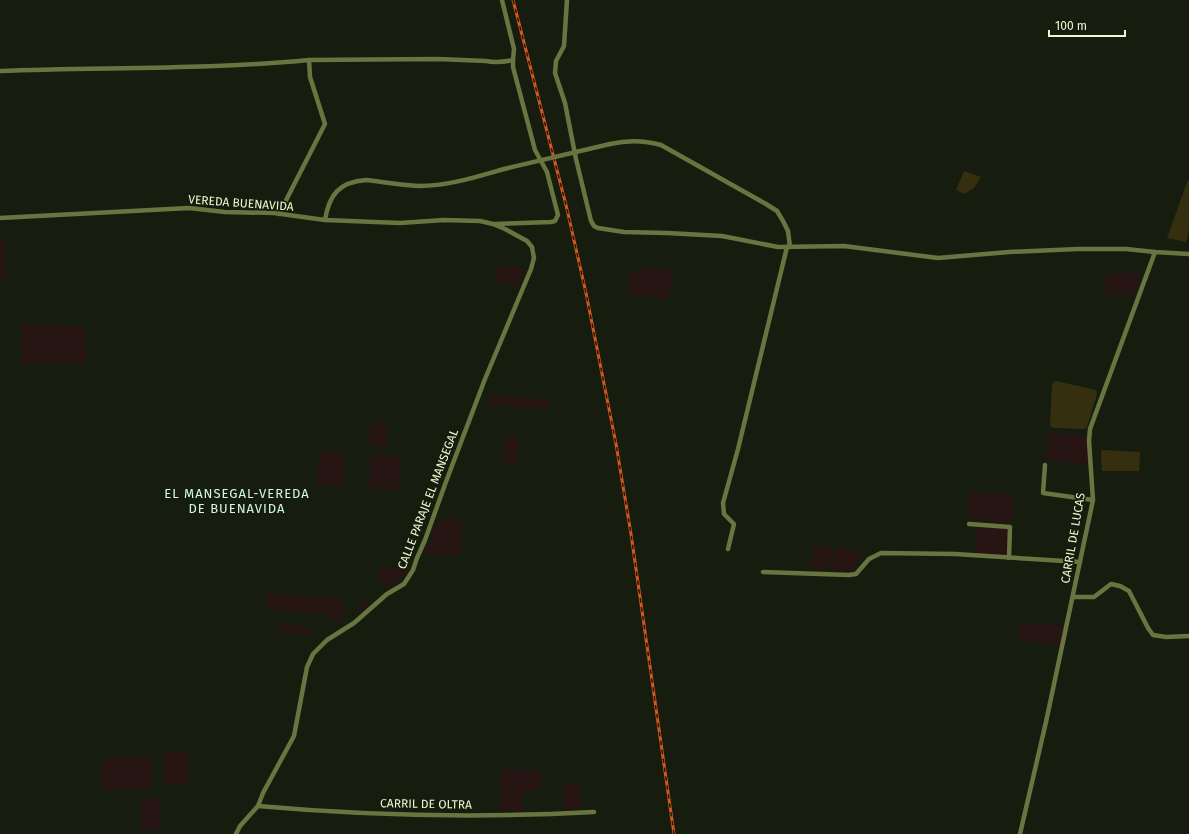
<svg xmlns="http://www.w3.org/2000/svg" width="1189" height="834" font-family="'Fira Sans',sans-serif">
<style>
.green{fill:#261512}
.water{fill:#352f0f}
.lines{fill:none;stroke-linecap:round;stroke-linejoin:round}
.street{stroke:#697540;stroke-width:4.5}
.rail-casing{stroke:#d8551e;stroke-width:3}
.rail{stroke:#171d0e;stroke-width:1.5;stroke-dasharray:4.5;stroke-linecap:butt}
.street-bridge{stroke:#697540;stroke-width:4.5}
.labels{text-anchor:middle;stroke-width:3.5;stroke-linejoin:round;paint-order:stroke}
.street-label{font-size:12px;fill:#ecf9d0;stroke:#171d0e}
.neighbourhood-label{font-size:13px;letter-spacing:1px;fill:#d2f9e8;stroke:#171d0e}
</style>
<rect width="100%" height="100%" fill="#171d0e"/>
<g class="green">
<rect x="0" y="242" width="5" height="36"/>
<polygon points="498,265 525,268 518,286 496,282"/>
<polygon points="639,268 673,271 669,299 627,294 629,275"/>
<polygon points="1141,272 1134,295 1105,295 1105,275"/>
<polygon points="21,324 84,327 86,364 21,363"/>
<polygon points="493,395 550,400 547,410 490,405"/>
<polygon points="371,422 387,424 386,447 368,445"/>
<polygon points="1048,433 1088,436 1089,464 1046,460"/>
<polygon points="505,435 518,436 516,463 502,462"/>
<polygon points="320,451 344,453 343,486 316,484"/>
<polygon points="371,455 400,457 399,490 369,488"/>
<polygon points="970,492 1013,495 1011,523 968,519"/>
<polygon points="439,519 462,520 461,555 424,555"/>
<polygon points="977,527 1009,529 1008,556 974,554"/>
<polygon points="813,547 832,548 829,570 810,569"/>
<polygon points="835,547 861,552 856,571 832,570"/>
<polygon points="382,566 407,572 399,582 389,588 380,581 380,570"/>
<polygon points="266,594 342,598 344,622 331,620 325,613 266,610"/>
<polygon points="361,600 374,600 355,615 355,610 360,609"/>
<polygon points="280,622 310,627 309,635 280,632"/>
<polygon points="1020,623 1065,626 1061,645 1018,640"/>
<polygon points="164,751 188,751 188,785 163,785"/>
<polygon points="151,757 151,789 102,790 102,758"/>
<polygon points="501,770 541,770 540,790 523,790 522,811 500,811"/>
<polygon points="564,783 580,783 579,809 564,809"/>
<polygon points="142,799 161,799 161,829 142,830"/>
</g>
<g class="water">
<polygon points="964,171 981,177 974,188 964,194 956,190"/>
<polygon points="1188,180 1189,181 1189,230 1186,242 1167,238"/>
<polygon points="1056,381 1096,390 1097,394 1087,427 1085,429 1053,428 1050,426 1052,385 1053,383"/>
<polygon points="1102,450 1140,452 1139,471 1102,471 1101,452"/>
</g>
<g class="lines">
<g class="street">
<polyline points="567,0 564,46 556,61 555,73 565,103 576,159 591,221 594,226 598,228 624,232 667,233 722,236 778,247 844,246 938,258 1009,252 1078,249 1126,249 1155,252 1189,254"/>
<path d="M309 60 438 59 486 61C495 63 504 62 513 60L514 49 502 0"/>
<path d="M0 71C103 67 207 70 309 60L310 77 325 124 279 214"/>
<path d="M610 144C628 140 643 140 661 145L766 204 777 211 783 221 788 231 790 247"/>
<polyline points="0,218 189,208 225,212 274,213 325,220 400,223 444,220 480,221 493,224 505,229 527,241 532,247 533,253 534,258 531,269 485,379 447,479 425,540 417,558 413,570 404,584 387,594 354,623 327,640 313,654 307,667 294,736 263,793 258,806 240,826 236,834"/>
<path d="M325 220C329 195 339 182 366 180 383 182 401 185 419 186 448 186 476 177 504 169"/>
<polyline points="495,224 551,222 555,221 558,215 547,172 535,150 513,67 513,60"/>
<polyline points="1045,465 1043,493 1093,500"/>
<polyline points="969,524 1010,527 1009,558"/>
<polyline points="728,549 734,524 724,514 723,503 738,449 787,247"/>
<polyline points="763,572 849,575 856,574 869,559 881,553 955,554 1080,562"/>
<polyline points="1073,597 1094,597 1111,584 1120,586 1129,591 1148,628 1153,635 1166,637 1189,636"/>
<path d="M258 806C370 816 483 818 594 812"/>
<polyline points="1020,834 1046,722 1093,500 1089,441 1090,429 1155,252"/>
</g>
<g class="rail-casing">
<polyline id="rail" points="513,0 566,205 586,293 616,444 631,534 674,834"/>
</g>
<use href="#rail" class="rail"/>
<polyline class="street-bridge" points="504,169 610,144"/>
</g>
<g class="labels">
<g class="street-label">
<text transform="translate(241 203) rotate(4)" y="4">VEREDA BUENAVIDA</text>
<text transform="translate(428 499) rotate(-69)" y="4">CALLE PARAJE EL MANSEGAL</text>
<text transform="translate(1073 538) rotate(-80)" y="4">CARRIL DE LUCAS</text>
<text transform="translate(426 804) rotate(1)" y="4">CARRIL DE OLTRA</text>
</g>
<g class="neighbourhood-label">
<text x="237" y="498">EL MANSEGAL-VEREDA<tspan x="237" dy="15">DE BUENAVIDA</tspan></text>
</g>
</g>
<path d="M1049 30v6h76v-6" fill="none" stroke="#ecf9d0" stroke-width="2"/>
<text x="1055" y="30" font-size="12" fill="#ecf9d0" stroke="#171d0e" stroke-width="3" paint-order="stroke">100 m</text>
</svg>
